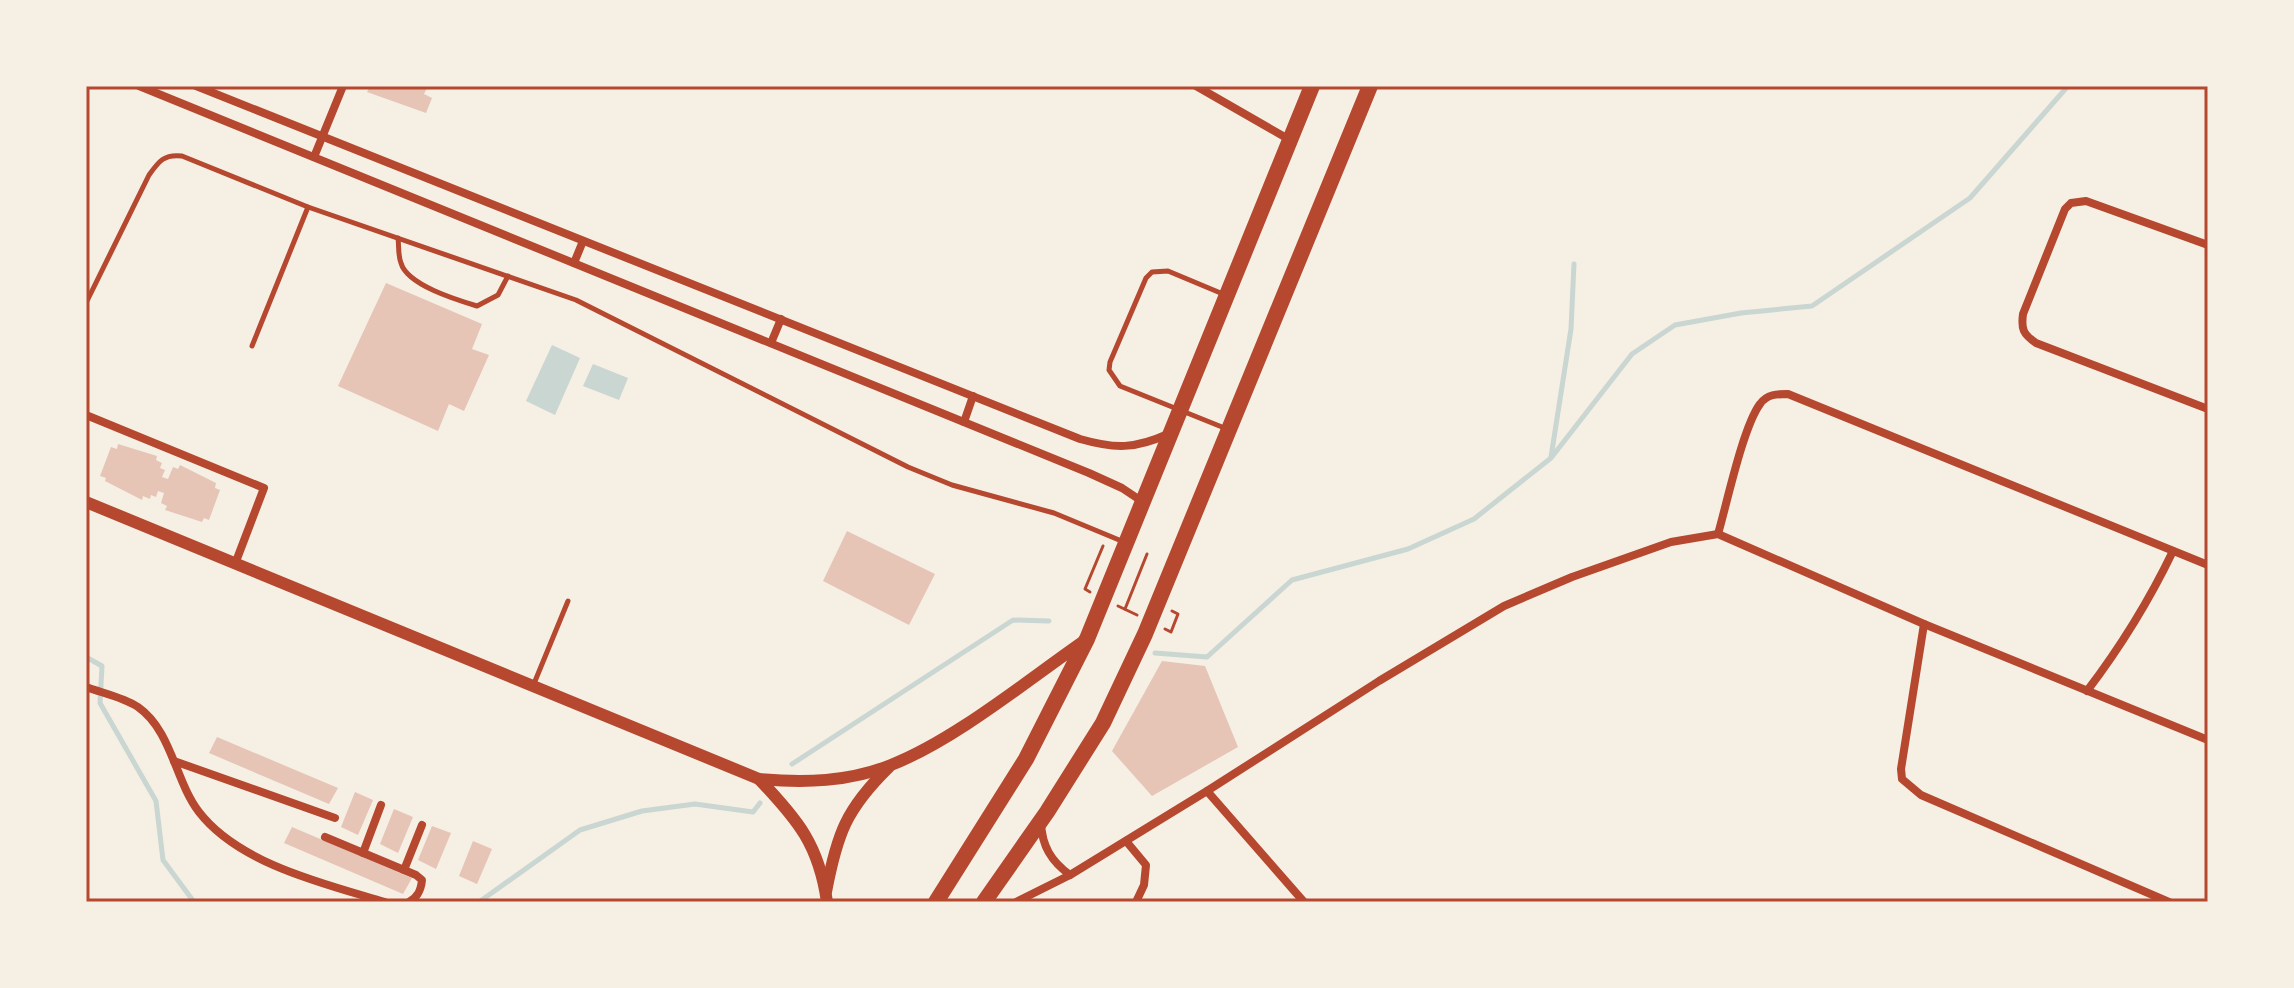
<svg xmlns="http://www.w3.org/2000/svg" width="2294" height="988" font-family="Roboto,sans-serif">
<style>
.water{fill:#c9d6d2}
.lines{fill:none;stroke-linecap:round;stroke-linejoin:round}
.stream{stroke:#c9d6d2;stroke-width:5}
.building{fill:#e6c5b7}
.path{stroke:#b5482f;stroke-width:3}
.service{stroke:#b5482f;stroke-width:5}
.minor{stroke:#b5482f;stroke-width:8}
.tertiary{stroke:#b5482f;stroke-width:12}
.trunk{stroke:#b5482f;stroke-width:16}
.neatline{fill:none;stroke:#b5482f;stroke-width:3}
</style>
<rect width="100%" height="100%" fill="#f6efe4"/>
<g class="water">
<polygon points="552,345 580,358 555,415 526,401"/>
<polygon points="593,364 628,378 619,400 583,386"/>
</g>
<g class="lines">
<g class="stream">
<polyline points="1551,457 1571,329 1574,264"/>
<polyline points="1155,653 1207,657 1292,580 1408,549 1474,519 1551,458 1632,354 1675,325 1741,313 1812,306 1970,198 2068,86"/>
<polyline points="86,657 102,666 100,703 156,801 163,860 194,902"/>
<polyline points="792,764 1013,620 1049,621"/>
<polyline points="479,902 580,830 642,811 695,804 753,812 760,803"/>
</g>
</g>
<g class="building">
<polygon points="370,86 428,86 424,94 432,98 426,113 367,92"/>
<polygon points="386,283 482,324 472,349 489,355 464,411 449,404 438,431 338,386"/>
<polygon points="118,444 157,456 156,460 162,463 160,468 165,470 162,477 168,479 173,467 178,469 180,465 216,483 215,488 220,490 209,520 204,518 202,522 165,510 167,506 161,503 164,493 158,491 156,497 151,495 150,499 143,496 142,500 105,481 106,478 100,476 111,447 117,449"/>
<polygon points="847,531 935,574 909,625 823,581"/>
<polygon points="1162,661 1205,666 1238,747 1152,796 1112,751"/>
<polygon points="217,737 338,788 329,804 209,753"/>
<polygon points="355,792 373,800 358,835 341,827"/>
<polygon points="394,809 413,817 398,853 380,844"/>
<polygon points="432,826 451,833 436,869 418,860"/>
<polygon points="292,827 412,878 403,894 284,843"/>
<polygon points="473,841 492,849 477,884 459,876"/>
</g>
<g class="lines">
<g class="path">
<polyline points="1090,592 1085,589 1103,546"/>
<polyline points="1118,606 1137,615"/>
<polyline points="1125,609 1147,554"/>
<polyline points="1165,629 1171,632 1178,614 1172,611"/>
</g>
<g class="service">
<path d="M398 238C399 246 398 256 401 263 407 285 457 300 477 306L498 295 508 276"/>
<polyline points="1223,294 1168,271 1152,272 1146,278 1110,362 1109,370 1120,386 1227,429"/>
<path d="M86 303 149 175C159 161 164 154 182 156L308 207 576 300 908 467 952 485 1054 513 1124 542"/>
<polyline points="252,346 308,207"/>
<polyline points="533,686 568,601"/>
</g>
<g class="minor">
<polyline points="139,86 1089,473 1122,488 1143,502"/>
<path d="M196 86 1080 439C1115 449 1135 449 1168 434"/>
<polyline points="1196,86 1290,140"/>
<polyline points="314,157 343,86"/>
<path d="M2208 245 2086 201 2071 203 2065 209 2023 314C2021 329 2023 334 2036 343L2208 409"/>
<polyline points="574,263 583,241"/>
<polyline points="771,343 781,319"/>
<polyline points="86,415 264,488 235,564"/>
<polyline points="964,422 973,396"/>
<path d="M1718 534C1727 503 1743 427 1760 404 1767 394 1777 394 1788 394L2208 565"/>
<polyline points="1924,624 1901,769 1902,779 1921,795 2169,902"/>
<path d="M86 687C102 693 123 697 138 707 172 731 175 781 199 812 239 864 325 884 385 902"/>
<path d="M2087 691C2122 645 2148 603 2173 551"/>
<polyline points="174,761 335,818"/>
<polyline points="1207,791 1304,902"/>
<path d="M1041 823C1042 846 1051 861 1070 875"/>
<path d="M325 837 416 875 422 880C421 890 418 897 409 902"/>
<polyline points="1126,841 1146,865 1144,885 1136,902"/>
<polyline points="363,853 381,805"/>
<polyline points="404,870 422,825"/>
<polyline points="1016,902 1070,875 1207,791 1379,681 1504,606 1572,577 1671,542 1718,534 1924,624 2208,740"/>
</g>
<g class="tertiary">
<path d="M86 502 759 779C804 783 849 782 891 765 955 740 1029 679 1087 639"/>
<path d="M759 779C798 820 819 845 827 902"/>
<path d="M826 892C837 834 846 809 889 767"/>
</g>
<g class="trunk">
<polyline points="936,902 1026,759 1087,639 1312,86"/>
<polyline points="984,902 1047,812 1103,723 1145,634 1370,86"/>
</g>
</g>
<rect width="2294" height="988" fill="none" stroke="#f6efe4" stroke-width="176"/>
<rect x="88" y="88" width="2118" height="812" class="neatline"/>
</svg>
